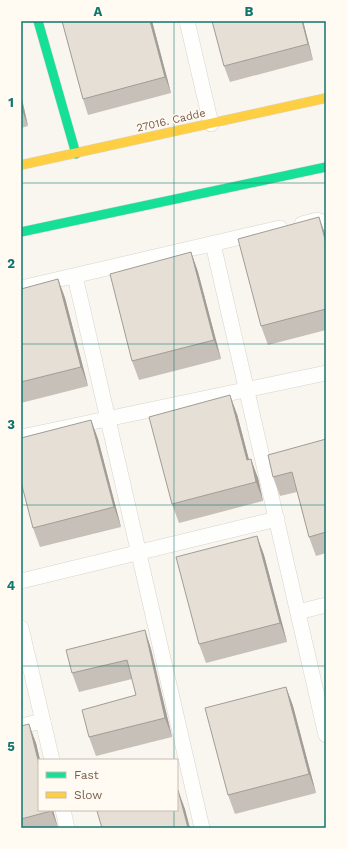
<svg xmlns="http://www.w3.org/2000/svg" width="347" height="849" font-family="'Work Sans',sans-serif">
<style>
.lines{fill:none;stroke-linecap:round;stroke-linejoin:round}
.lane-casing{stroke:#d8d3cd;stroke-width:16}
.fast-casing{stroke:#dad3cc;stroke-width:10}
.slow-casing{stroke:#dad3cc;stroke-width:10}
.lane{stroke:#fefefd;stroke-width:15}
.fast{stroke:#16e098;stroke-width:9}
.slow{stroke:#ffcf43;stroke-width:9}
.wall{fill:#c6c0b8}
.shaded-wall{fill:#a19c96}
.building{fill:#e6dfd6;stroke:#a19c96}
.grid{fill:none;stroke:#0f766e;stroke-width:1;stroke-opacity:0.55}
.labels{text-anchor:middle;stroke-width:3;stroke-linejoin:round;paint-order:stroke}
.street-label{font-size:11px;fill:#795e4d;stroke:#fffaf2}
.neatline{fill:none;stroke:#0f766e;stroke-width:1.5}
.grid-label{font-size:13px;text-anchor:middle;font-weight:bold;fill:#0f766e}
</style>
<rect width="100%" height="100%" fill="#f9f6ef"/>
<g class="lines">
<g class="lane-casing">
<g id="lane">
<polyline points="187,21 211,124"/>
<polyline points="302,224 317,220 326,223"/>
<polyline points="213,244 326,735"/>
<polyline points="75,276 202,828"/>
<polyline points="21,288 280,228"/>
<polyline points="21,437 326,373"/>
<polyline points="21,581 277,519"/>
<polyline points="298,612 326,605"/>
<polyline points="21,628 52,760"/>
<polyline points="21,726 43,721"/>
<polyline points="63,810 67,828"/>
</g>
</g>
<g class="fast-casing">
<g id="fast">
<polyline points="38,21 76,154"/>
<polyline points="21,232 326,167"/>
</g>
</g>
<g class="slow-casing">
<polyline id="slow" points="21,165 326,98"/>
</g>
<use href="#lane" class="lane"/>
<use href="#fast" class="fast"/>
<use href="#slow" class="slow"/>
</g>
<g class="wall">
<polygon points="62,21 152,21 171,93 88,115 83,99"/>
<polygon points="212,21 303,21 313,60 230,82 224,66"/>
<polygon points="21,95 28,126 21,128"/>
<polygon points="326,236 326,330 268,345 261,326"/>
<polygon points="191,252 198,272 221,359 139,380 132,361"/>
<polygon points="58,279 65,298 88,386 21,403 21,289"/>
<polygon points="237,414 249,460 258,478 263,501 179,523 172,504"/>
<polygon points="91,420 98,439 121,527 40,547 33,528"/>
<polygon points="326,439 326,553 316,556 309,537 297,492 280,496 273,477"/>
<polygon points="257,536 264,555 287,642 206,663 199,644"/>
<polygon points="145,630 151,649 172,737 96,756 89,737 136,695 132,679 79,692 72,673"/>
<polygon points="286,687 293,706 316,793 235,814 228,795"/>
<polygon points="21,695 23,705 21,705"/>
<polygon points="21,726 36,743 40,760 39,760 58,828 21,828"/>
</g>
<g class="shaded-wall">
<polygon points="150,21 152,21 171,93 165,77"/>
<polygon points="302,21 303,21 313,60 308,44"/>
<polygon points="21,95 28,126 22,110 21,105"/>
<polygon points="319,217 326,236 326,243"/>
<polygon points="191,252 198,272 221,359 214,340"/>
<polygon points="58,279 65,298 88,386 81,367"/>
<polygon points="230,395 237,414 254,479 247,460"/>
<polygon points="91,420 98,439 121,527 114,507"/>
<polygon points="251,459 258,478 263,501 256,482"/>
<polygon points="257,536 264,555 287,642 280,623"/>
<polygon points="145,630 151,649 172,737 165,718"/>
<polygon points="286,687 293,706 316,793 309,774"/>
<polygon points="29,724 36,743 40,760 39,760 39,764"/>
<polygon points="178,790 185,809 190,828 188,828"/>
<polygon points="51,810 53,810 58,828"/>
</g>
<g class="building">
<polygon points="62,21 150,21 165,77 83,99"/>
<polygon points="212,21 302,21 308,44 224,66"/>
<polygon points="319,217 326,243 326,309 261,326 238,239"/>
<polygon points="191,252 214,340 132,361 110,274"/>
<polygon points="58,279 81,367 21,382 21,289"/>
<polygon points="230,395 247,460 251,459 256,482 172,504 149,417"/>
<polygon points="91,420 114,507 33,528 21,482 21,438"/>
<polygon points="326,439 326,532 309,537 292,472 273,477 268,455"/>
<polygon points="257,536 280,623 199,644 176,557"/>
<polygon points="145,630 165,718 89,737 82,710 136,695 127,660 72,673 66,650"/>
<polygon points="286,687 309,774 228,795 205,708"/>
<polygon points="29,724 39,764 39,810 51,810 51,811 21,819 21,726"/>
<polygon points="178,790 188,828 102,828 97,811 102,810 177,810 177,791"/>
</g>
<path class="grid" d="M174 21V760M21 183H326M21 344H326M21 505H326M21 666H326M174 810V828"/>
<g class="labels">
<g class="street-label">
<text transform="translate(171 120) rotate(-13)" y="4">27016. Cadde</text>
</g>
</g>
<rect width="347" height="849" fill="none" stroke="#fffaf2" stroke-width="44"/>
<rect x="38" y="759" width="140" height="52" fill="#fffaf2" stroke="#c9bcb0"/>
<rect x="46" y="772" width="20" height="6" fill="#16e098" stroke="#c9bcb0"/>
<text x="74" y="779" font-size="12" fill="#795e4d">Fast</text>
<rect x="46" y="792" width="20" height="6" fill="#ffcf43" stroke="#c9bcb0"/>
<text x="74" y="799" font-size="12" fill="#795e4d">Slow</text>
<rect x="22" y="22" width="303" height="805" class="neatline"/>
<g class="grid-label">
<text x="98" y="16">A</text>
<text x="249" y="16">B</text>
<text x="11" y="107">1</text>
<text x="11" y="268">2</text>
<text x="11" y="429">3</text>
<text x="11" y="590">4</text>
<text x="11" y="751">5</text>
</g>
</svg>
